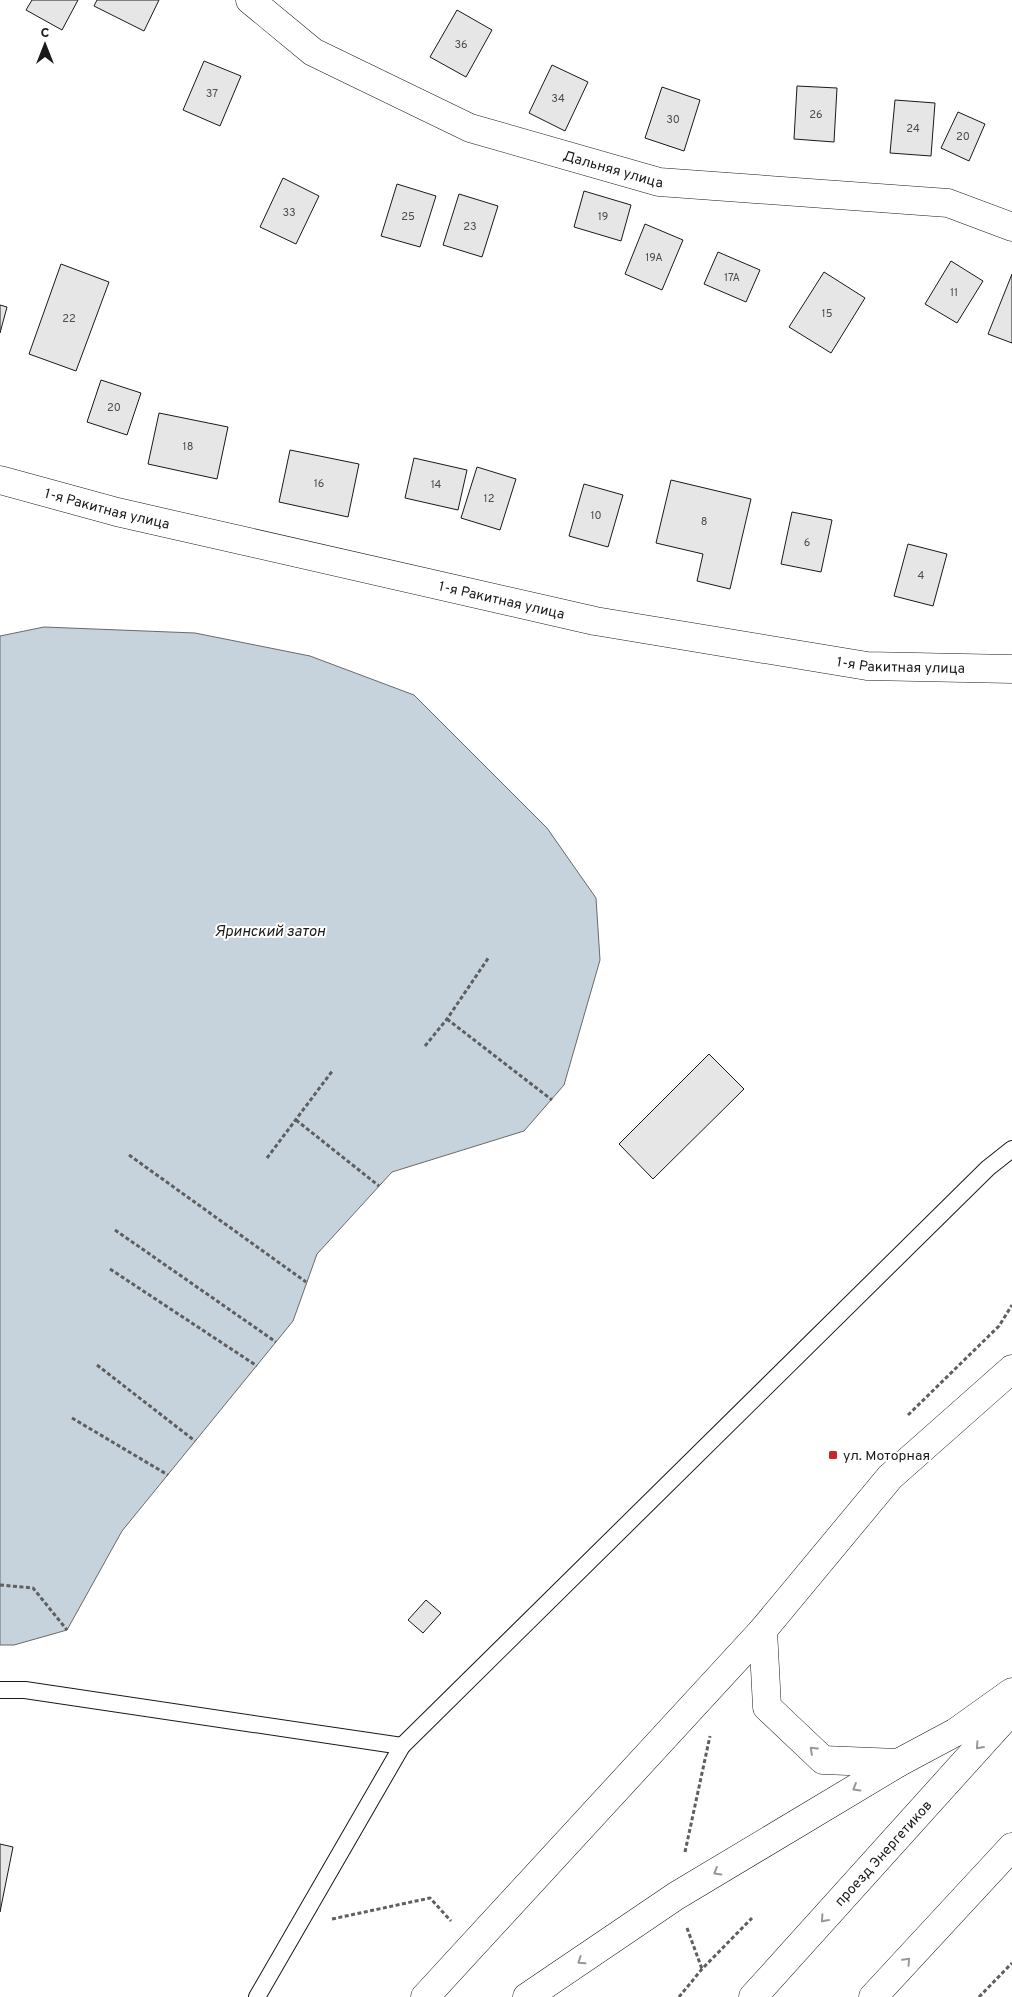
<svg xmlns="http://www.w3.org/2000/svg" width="1012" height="1997" font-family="Overpass,sans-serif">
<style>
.water{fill:#c6d2dc;stroke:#6a6a6a}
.building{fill:#e6e6e6;stroke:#1a1a1a}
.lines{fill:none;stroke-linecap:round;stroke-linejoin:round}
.service-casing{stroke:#1a1a1a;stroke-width:18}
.minor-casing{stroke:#1a1a1a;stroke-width:29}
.secondary-casing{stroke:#1a1a1a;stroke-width:29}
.primary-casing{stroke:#1a1a1a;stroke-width:29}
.path{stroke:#5f5f5f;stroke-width:3;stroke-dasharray:4 2.5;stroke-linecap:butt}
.service{stroke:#fff;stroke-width:16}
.minor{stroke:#fff;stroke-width:28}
.secondary{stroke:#fff;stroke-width:28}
.primary{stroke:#fff;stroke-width:28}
.oneway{stroke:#989898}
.poi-dot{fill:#c62828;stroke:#fff;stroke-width:2}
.labels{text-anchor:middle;stroke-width:4;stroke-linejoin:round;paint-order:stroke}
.number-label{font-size:11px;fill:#4d4d4d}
.street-label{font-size:14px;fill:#1a1a1a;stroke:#fff}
.poi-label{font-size:14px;fill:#1a1a1a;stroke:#fff;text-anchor:start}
.water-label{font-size:15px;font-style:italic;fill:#1a1a1a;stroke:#fff}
</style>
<rect width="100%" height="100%" fill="#fff"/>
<polygon class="water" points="44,627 195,633 310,656 414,695 547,828 596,898 600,960 564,1085 524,1131 392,1172 317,1254 293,1321 122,1531 67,1630 14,1645 0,1645 0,636"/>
<g class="building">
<polygon points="32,0 78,0 62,30 26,10"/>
<polygon points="97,0 159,0 144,31 94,6"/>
<polygon points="457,10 492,30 466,77 430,57"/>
<polygon points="204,61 241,76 220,126 183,110"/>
<polygon points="552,65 588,82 565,131 529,113"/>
<polygon points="797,86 837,88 834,142 794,139"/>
<polygon points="662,87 700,100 684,151 645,138"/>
<polygon points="895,100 935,103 931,156 890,153"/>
<polygon points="958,112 985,124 969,161 941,148"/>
<polygon points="283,178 319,196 296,244 260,227"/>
<polygon points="397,184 436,196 420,247 381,236"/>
<polygon points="584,191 631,205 621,241 574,227"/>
<polygon points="459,194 498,206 482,257 443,245"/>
<polygon points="645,224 683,240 662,290 625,274"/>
<polygon points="718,252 760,270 746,302 704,284"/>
<polygon points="951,261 983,281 957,323 925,304"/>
<polygon points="61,264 109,282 76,371 29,354"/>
<polygon points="824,272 865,298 831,353 789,327"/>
<polygon points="1012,274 1012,343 988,334"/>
<polygon points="0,305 7,307 0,333"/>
<polygon points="101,380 141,393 127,435 87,422"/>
<polygon points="159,413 228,427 217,479 148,464"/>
<polygon points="290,450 359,464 348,517 279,502"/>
<polygon points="414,458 467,470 458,510 405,498"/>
<polygon points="477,467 516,479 500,530 461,518"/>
<polygon points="671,480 751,499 730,589 697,581 703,554 656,543"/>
<polygon points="584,484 623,495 608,547 569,536"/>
<polygon points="792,512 832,520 821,572 781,564"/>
<polygon points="908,544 947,554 933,606 894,596"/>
<polygon points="709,1054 744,1089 653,1179 619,1144"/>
<polygon points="426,1600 441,1613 423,1633 408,1620"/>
<polygon points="0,1844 13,1847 0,1912"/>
</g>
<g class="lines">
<g class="service-casing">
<g id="service">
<polyline points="0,1690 25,1690 402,1746"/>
<polyline points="257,1997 402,1746 988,1168 1012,1149"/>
</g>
</g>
<g class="minor-casing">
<g id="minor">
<path id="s1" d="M250 0 313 52 470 128 659 182 948 203 1012 227"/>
<path id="s2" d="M0 480 117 512 595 621 867 666 1012 669"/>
</g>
</g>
<g class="secondary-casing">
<polyline id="secondary" points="425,1997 763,1630 890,1477 1012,1369"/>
</g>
<g class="primary-casing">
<g id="primary">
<polyline points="763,1630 767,1707 823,1760 898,1763 956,1732 1012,1692"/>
<polyline points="527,1997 676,1896 898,1763"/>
<path id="s3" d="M753 1997 1012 1710"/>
<polyline points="873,1997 1012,1847"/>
</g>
</g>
<g class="path">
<polyline points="447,1019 552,1100"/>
<polyline points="425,1046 447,1019 489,957"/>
<polyline points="296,1120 379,1186"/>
<polyline points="129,1155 306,1282"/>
<polyline points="267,1158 333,1070"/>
<polyline points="115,1230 276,1342"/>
<polyline points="110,1269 257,1366"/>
<polyline points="97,1365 195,1441"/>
<polyline points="908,1415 999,1326 1012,1305"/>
<polyline points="72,1418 168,1475"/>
<polyline points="0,1585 33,1588 67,1630"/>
<polyline points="685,1852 710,1736"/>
<polyline points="332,1919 430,1898 451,1921"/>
<polyline points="687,1928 702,1969"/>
<polyline points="679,1997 702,1969 752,1918"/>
<polyline points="979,1997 1012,1963"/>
</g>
<use href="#service" class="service"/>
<use href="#minor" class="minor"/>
<use href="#secondary" class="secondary"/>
<use href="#primary" class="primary"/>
</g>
<defs><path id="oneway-chevron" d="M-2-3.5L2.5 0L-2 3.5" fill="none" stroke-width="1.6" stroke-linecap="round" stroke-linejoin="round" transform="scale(1.25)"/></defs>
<g class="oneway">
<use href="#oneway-chevron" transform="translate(979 1746) rotate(132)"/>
<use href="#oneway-chevron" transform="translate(813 1750) rotate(-137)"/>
<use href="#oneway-chevron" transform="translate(856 1788) rotate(149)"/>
<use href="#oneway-chevron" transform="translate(717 1872) rotate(149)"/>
<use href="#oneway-chevron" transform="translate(824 1919) rotate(132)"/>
<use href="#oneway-chevron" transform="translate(581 1961) rotate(146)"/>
<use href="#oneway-chevron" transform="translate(907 1961) rotate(-47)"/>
</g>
<rect class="poi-dot" x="828" y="1450" width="10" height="10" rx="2.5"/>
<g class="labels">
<g class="number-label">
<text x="461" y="48">36</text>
<text x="212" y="97">37</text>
<text x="558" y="102">34</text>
<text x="816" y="118">26</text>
<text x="673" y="123">30</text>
<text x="913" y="132">24</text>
<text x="963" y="140">20</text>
<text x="289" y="216">33</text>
<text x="408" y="220">25</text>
<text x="603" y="220">19</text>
<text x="470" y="230">23</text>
<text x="654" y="261">19А</text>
<text x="732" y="281">17А</text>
<text x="954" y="296">11</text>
<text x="827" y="317">15</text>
<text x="69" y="322">22</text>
<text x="114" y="411">20</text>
<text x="188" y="450">18</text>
<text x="319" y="487">16</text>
<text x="436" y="488">14</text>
<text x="489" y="502">12</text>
<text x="596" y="519">10</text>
<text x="704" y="525">8</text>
<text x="807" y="546">6</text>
<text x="921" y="579">4</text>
</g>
<g class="street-label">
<text dy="5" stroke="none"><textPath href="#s1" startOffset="405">Дальняя улица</textPath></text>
<text dy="5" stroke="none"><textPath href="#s2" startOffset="111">1-я Ракитная улица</textPath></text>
<text dy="5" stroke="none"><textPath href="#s2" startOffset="516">1-я Ракитная улица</textPath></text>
<text dy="5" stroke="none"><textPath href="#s2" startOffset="921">1-я Ракитная улица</textPath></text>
<text dy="5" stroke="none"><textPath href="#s3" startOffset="194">проезд Энергетиков</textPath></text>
</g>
<g class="poi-label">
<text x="843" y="1460">ул. Моторная</text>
</g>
<g class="water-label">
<text x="270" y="936">Яринский затон</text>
</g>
</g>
<g transform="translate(45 45)" stroke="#ffffff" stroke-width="4" paint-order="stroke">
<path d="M0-4L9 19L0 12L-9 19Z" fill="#1a1a1a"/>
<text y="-8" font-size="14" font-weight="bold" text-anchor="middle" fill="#1a1a1a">С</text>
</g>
</svg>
